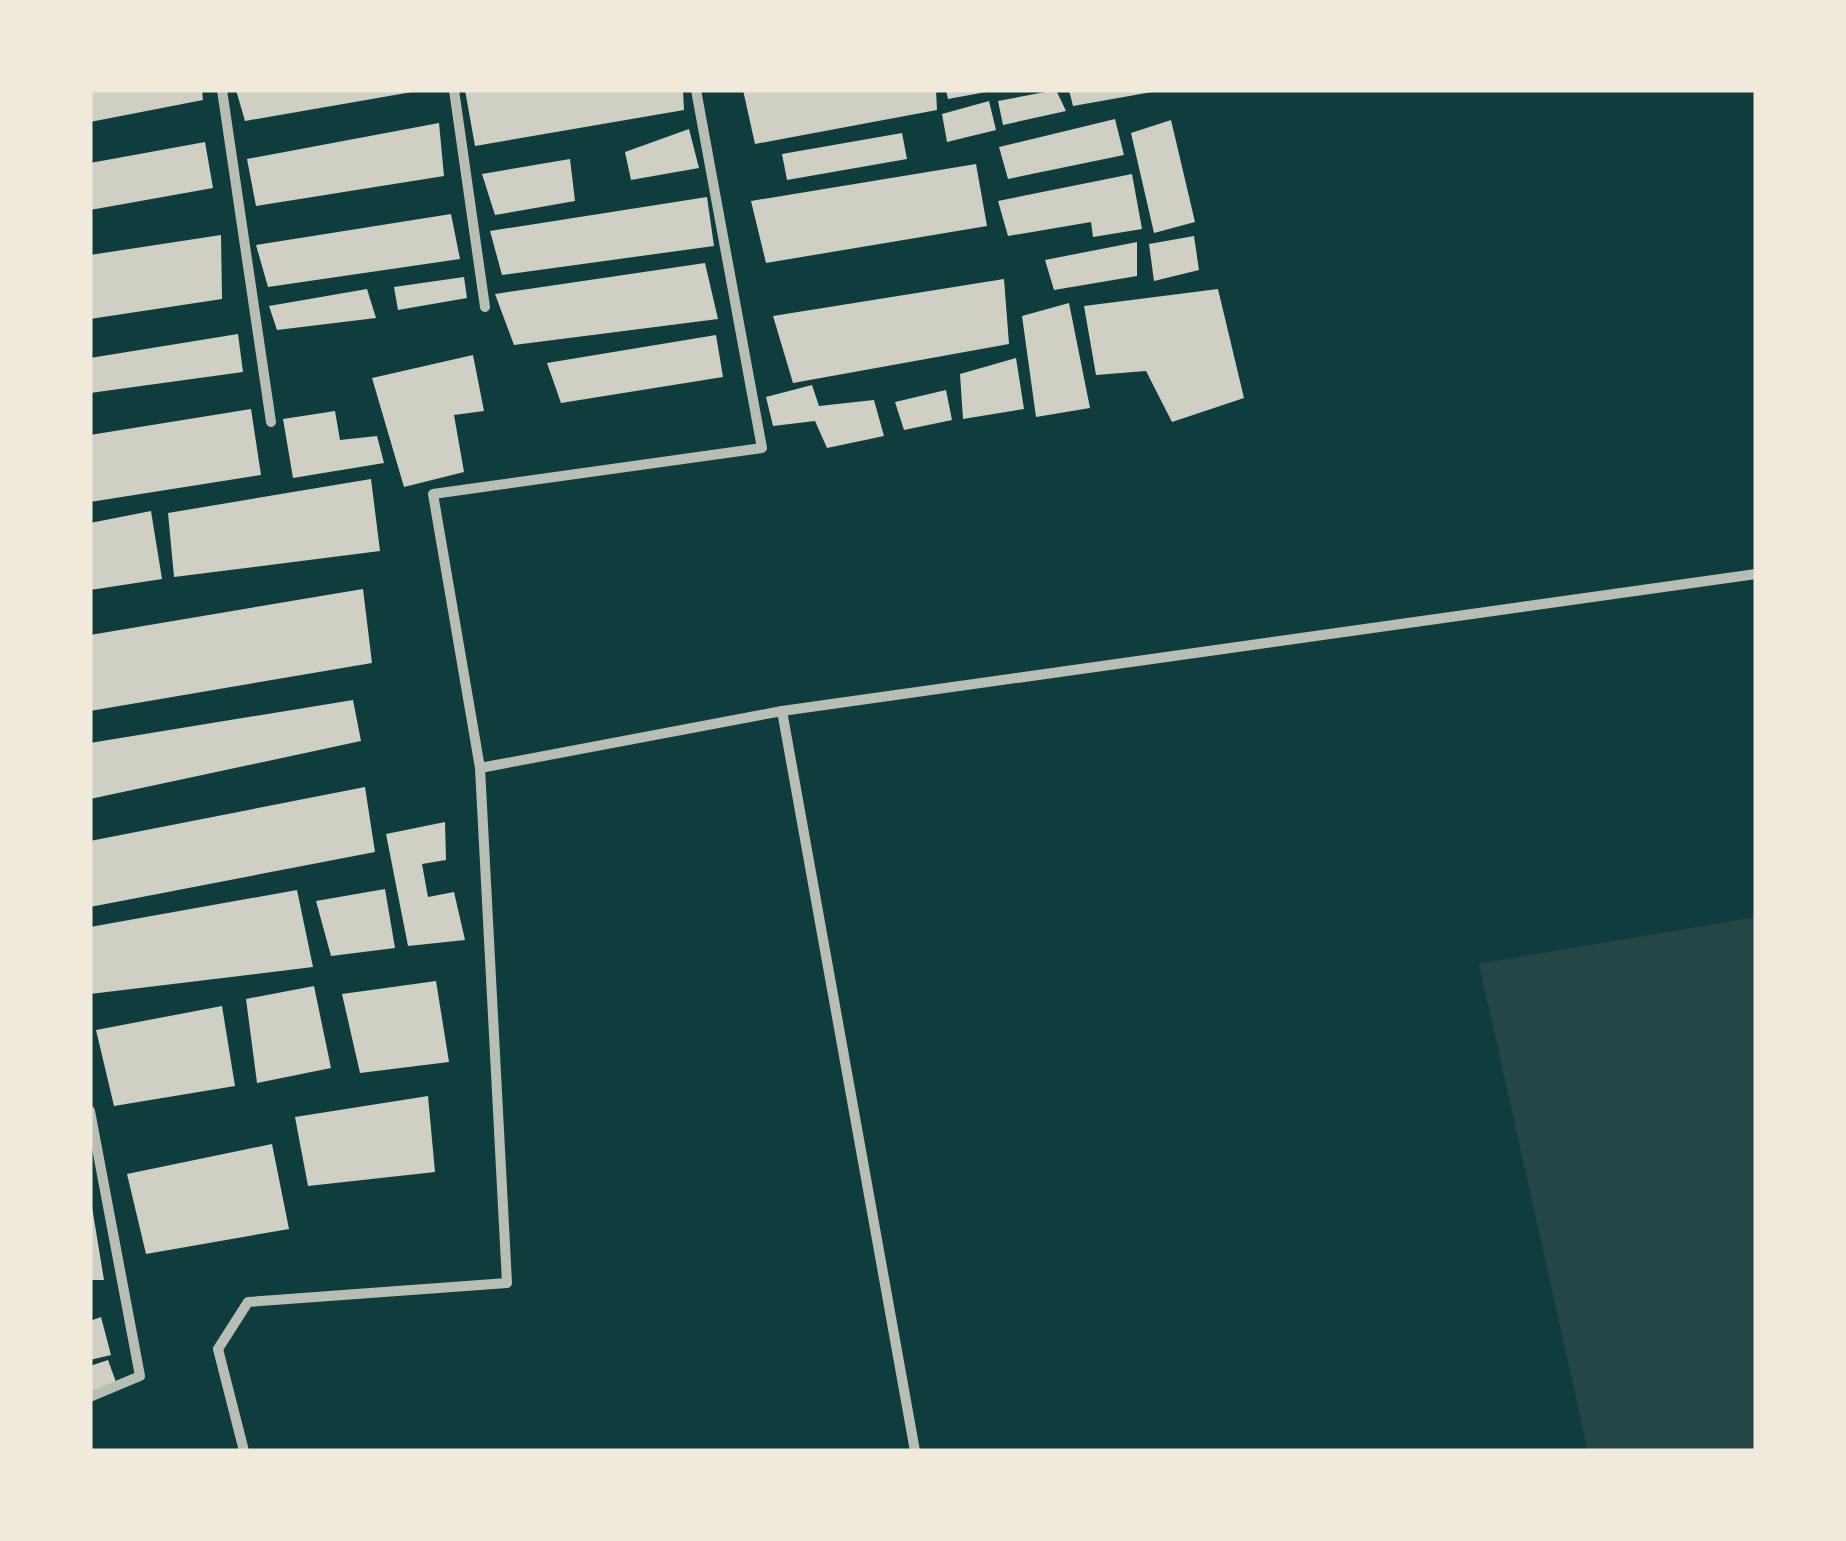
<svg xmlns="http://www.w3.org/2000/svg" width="1846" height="1541" font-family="Ubuntu,sans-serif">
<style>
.green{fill:#244646}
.building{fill:#cfcfc3}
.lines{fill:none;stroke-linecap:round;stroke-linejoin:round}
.minor{stroke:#b8beb3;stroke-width:10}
</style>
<rect width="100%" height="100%" fill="#0f3d3e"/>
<polygon class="green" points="1756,917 1756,1451 1588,1451 1479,964"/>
<g class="building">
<polygon points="90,90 202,90 203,100 90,122"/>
<polygon points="236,90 412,90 412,92 245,121"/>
<polygon points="465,90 683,90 684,110 475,146"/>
<polygon points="743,90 936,90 937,110 755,144"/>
<polygon points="946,90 986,90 986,92 948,99"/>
<polygon points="1056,90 1066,111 1003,125 998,101"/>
<polygon points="1069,90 1152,90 1152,92 1073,106"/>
<polygon points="989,101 996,130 947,142 942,114"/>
<polygon points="1115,119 1124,155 1008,179 999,147"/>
<polygon points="1171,120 1195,222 1154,233 1131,133"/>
<polygon points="439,123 444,176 256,206 247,159"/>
<polygon points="689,129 699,168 631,180 625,152"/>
<polygon points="902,133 907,159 787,180 782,154"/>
<polygon points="205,142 213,188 90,210 90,163"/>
<polygon points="570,159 575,201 495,215 482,174"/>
<polygon points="976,164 987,226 766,263 751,201"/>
<polygon points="1132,174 1142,229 1093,237 1091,222 1008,236 998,201"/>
<polygon points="707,197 714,246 502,275 490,231"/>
<polygon points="451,214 460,259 268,287 256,245"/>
<polygon points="221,235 222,299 90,319 90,255"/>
<polygon points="1194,236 1199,270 1154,281 1149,244"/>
<polygon points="1137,242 1137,276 1054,290 1045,260"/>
<polygon points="705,263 718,319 514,345 495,294"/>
<polygon points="464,277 467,298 398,310 394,287"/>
<polygon points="1004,279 1009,344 793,383 773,316"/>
<polygon points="367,289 376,318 277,330 269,306"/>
<polygon points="1218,289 1244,398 1172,422 1146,371 1096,375 1084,306"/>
<polygon points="1069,303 1090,408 1036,417 1022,316"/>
<polygon points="238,334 243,372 90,393 90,358"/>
<polygon points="716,335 723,377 561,403 547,363"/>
<polygon points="473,355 484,411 454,415 464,472 404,487 372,378"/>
<polygon points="1016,358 1024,409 963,419 960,374"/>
<polygon points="812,385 819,406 874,400 884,436 827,448 815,421 773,426 766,397"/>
<polygon points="946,390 952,420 904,430 895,402"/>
<polygon points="251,409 261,475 90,502 90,435"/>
<polygon points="335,411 340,440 377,436 384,463 293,478 283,419"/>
<polygon points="371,479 380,551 174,577 168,513"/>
<polygon points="151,511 162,579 90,590 90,523"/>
<polygon points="363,589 372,663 90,711 90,635"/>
<polygon points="353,700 361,741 90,799 90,743"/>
<polygon points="365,787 375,852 90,907 90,841"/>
<polygon points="445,822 446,860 422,864 428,897 454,892 465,940 408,946 386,834"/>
<polygon points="385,889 395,948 331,956 316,901"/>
<polygon points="297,890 313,967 90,994 90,927"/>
<polygon points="436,981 449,1062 360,1073 342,994"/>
<polygon points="314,986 331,1068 257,1083 246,999"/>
<polygon points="222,1006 235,1086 114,1106 96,1030"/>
<polygon points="428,1096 435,1172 308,1186 295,1117"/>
<polygon points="272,1144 289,1229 146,1254 127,1174"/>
<polygon points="90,1207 92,1207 104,1280 90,1280"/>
<polygon points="101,1317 111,1355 90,1360 90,1321"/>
<polygon points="108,1360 116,1382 90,1392 90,1366"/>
</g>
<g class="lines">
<g class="minor">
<polyline points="222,90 271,422"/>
<polyline points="454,90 485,307"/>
<polyline points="696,90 762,448 433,494 480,768 782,711 1756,574"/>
<polyline points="782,711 915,1451"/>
<polyline points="90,1111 140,1376 90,1397"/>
<polyline points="244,1451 218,1349 248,1302 507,1283 480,768"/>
</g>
</g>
<rect width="1846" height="1541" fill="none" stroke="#f1e9da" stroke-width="185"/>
</svg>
